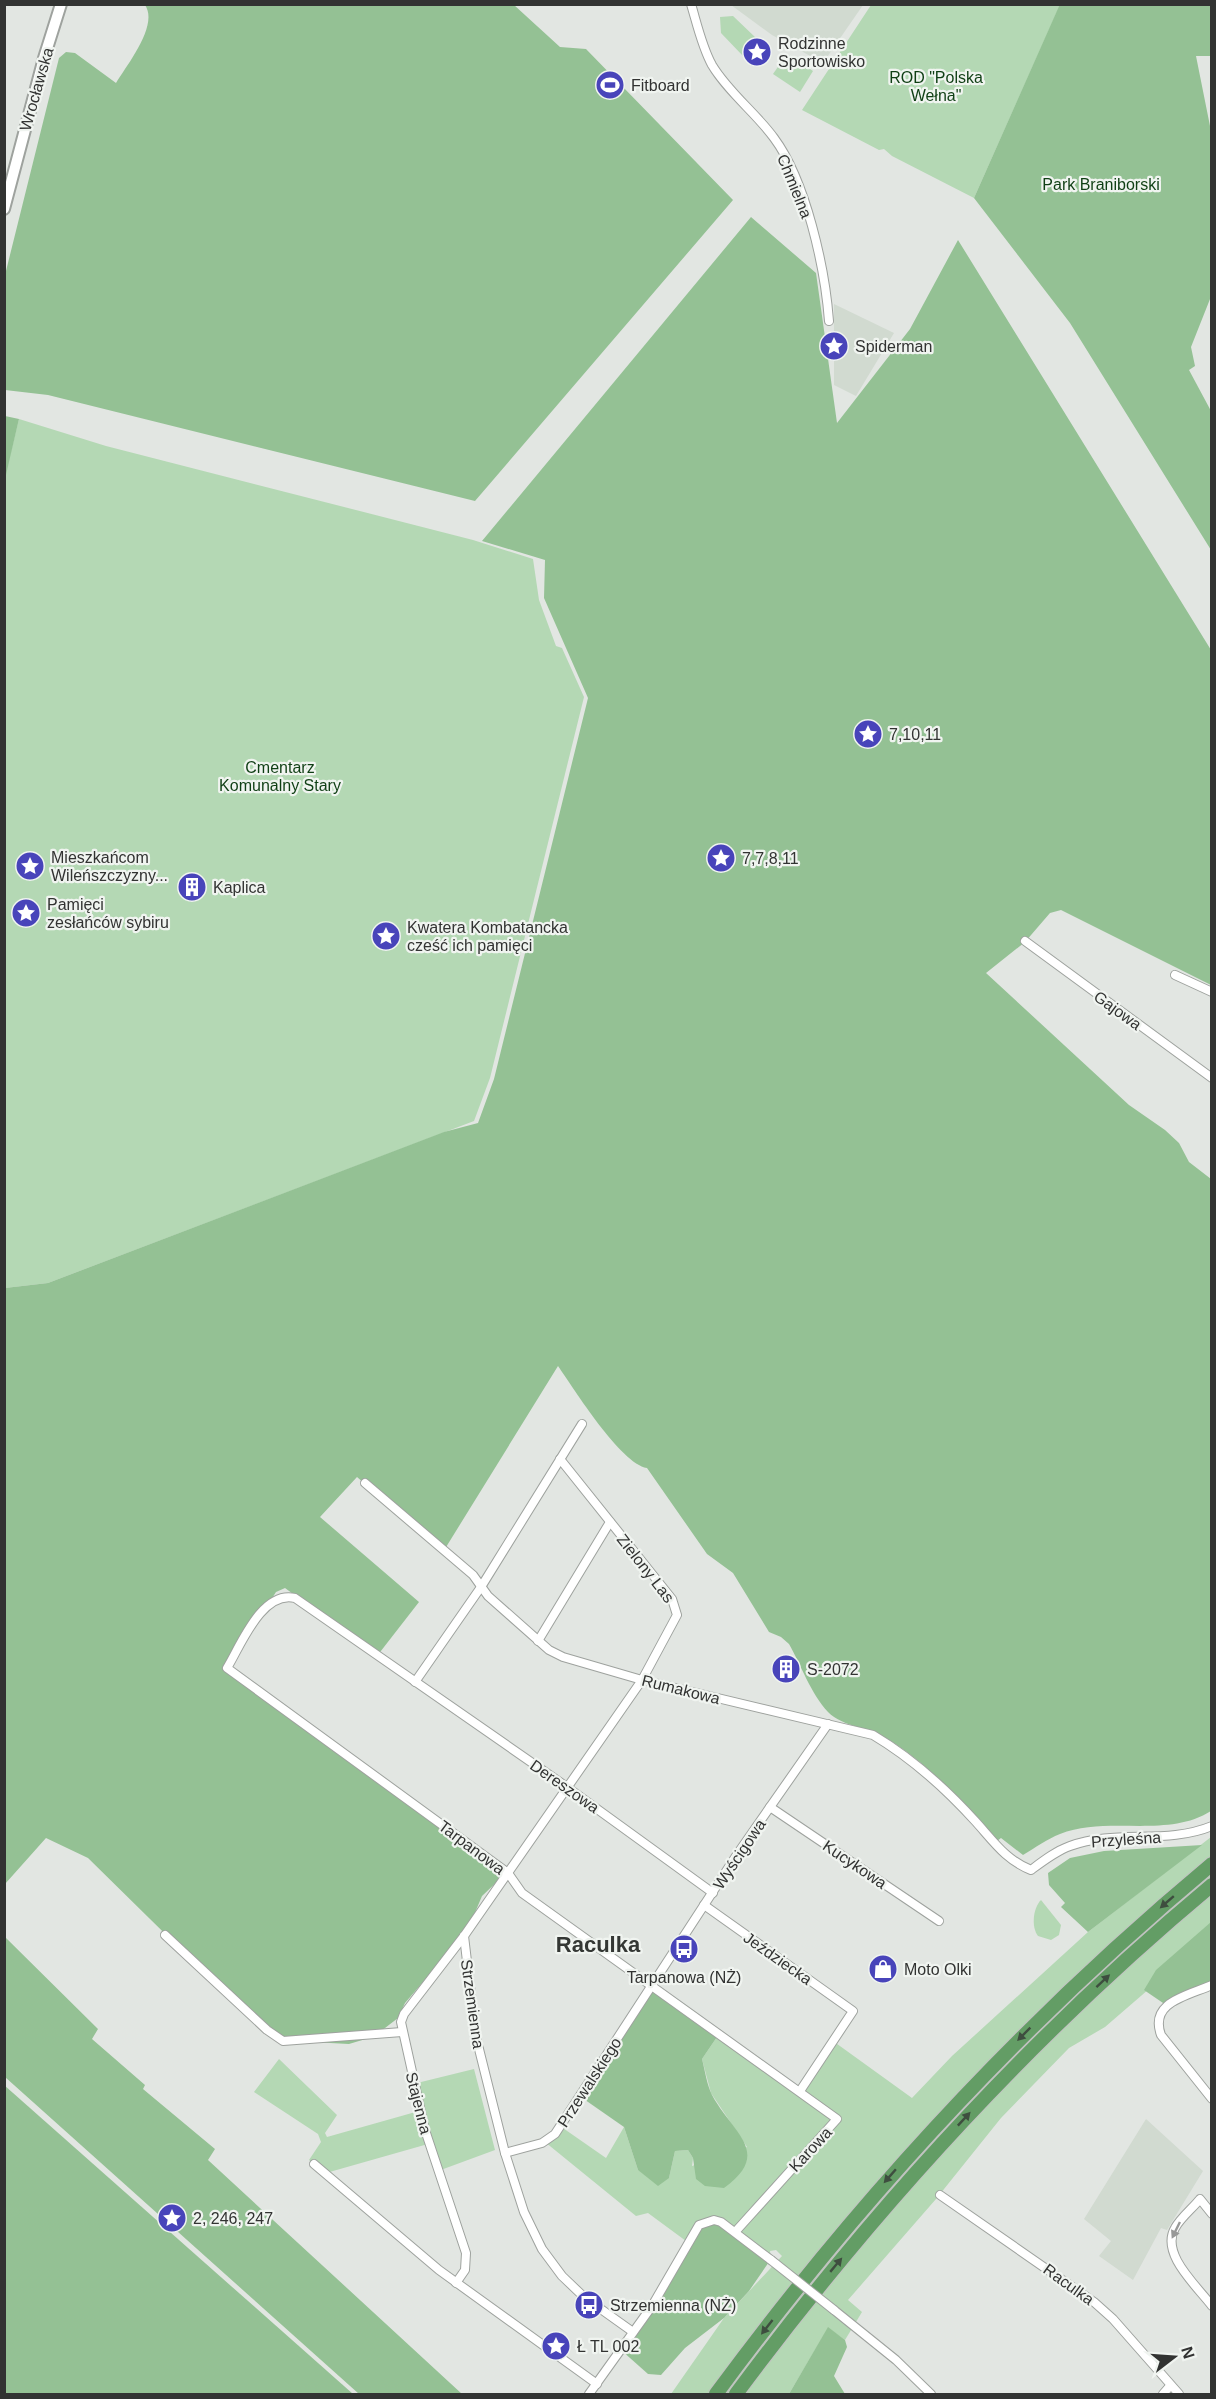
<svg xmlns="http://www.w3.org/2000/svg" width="1216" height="2399" font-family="Arial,sans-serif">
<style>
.built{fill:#d1dad0}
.green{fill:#b4d8b4}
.forest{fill:#94c194}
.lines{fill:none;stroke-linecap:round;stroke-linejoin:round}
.minor-casing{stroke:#9ea29e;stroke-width:10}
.secondary-casing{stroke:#9ea29e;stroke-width:14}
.motorway-casing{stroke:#c2c2c2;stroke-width:16}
.minor{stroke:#fff;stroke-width:8}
.secondary{stroke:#fff;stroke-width:10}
.motorway{stroke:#639d65;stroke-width:14}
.minor-bridge-casing{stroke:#9ea29e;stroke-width:10;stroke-linecap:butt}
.minor-bridge{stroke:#fff;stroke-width:8}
.oneway{fill:#3e4e3f}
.oneway2{fill:#989998}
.labels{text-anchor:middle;stroke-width:4.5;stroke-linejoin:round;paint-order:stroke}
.poi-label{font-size:16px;fill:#323332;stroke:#f0f4f0;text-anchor:start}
.park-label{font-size:16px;fill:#0f3f14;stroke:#f0f4f0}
.street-label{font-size:16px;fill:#323332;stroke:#f0f4f0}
.district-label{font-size:22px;font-weight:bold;fill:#343734;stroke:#f0f4f0}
</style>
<rect width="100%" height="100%" fill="#e2e6e2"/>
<g class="built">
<polygon points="731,5 863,5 823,63 772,35"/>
<polygon points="834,304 894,333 856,396 834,385"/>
<polygon points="1146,2119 1203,2171 1167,2230 1161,2228 1133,2280 1099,2256 1111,2241 1084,2219"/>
</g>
<g class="green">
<polygon points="871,5 1060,5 974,198 892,156 884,149 879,150 802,110"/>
<polygon points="733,16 756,38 761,39 743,56 721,33 720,17"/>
<polygon points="787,54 813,71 800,92 773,74"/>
<polygon points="19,419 106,446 473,540 533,559 539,600 556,646 562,648 584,697 490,1078 474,1121 48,1283 5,1288 4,479"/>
<polygon points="1211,1837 1211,1929 1171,1970 1105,2027 1069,2048 1001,2118 936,2199 848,2300 862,2312 845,2340 828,2328 789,2394 671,2394 724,2318 782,2256 776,2250 770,2251 771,2259 686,2241 648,2213 636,2216 545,2142 560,2126 606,2158 624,2127 638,2170 669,2178 675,2151 688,2150 693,2158 692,2166 747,2147 711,2093 702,2059 719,2034 799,2090 833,2041 912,2098 952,2056 1088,1932"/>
<path d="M1041 1900 1061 1925 1059 1935 1051 1940 1038 1936C1031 1927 1033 1908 1041 1900Z"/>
<polygon points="279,2059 337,2115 325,2133 327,2137 419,2111 413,2084 474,2069 495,2150 438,2171 428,2144 326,2173 309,2160 321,2142 318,2134 254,2092"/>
</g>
<g class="forest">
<polygon points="1060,4 1211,5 1211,56 1196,56 1211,131 1212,294 1191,347 1195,366 1189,370 1211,411 1211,550 1070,323 974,198"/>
<path d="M145 5H514L560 47 586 49 733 200 475 501 48 395 5 390V275L59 58 66 52 75 53 116 83C127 65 159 25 145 5Z"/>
<path d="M751 217 816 273 837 423 910 329 958 240 1211 650V985L1061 910 1050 913 1025 942 986 973 1129 1105 1165 1130 1179 1143 1189 1162 1211 1179V1811C1167 1839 1107 1815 1060 1834 1047 1839 1035 1848 1023 1855L1001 1838 997 1841C965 1804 929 1764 886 1738 868 1727 843 1727 828 1712 811 1694 801 1665 789 1644L781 1637 769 1632 733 1573 707 1554 647 1468C621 1464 574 1389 558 1366L443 1552 357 1477 320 1517 419 1602 377 1656 285 1588 276 1592 227 1668 504 1875 482 1896 468 1929 405 2003 398 2018 385 2028 369 2038 349 2044 292 2041 268 2035 88 1858 46 1838 5 1884V1288L48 1283 444 1132 478 1123 494 1079 588 698 544 598 545 560 482 541Z"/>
<polygon points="5,416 19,419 5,479 4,416"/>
<polygon points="1202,1845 1088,1932 1061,1907 1065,1903 1049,1885 1048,1873 1070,1858 1104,1851"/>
<polygon points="1211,1922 1211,1985 1166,2005 1144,1990 1156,1970"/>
<polygon points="5,1937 98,2029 92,2039 145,2085 143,2089 215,2149 208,2160 462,2394 359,2394 5,2077"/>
<path d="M649 1984 719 2034 702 2059C705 2071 707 2085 712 2095 733 2134 773 2152 724 2188L705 2186 696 2179 693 2158 688 2150 675 2151 669 2178 658 2186 638 2170 624 2127 578 2095Z"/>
<polygon points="4,2085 353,2394 5,2394"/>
<polygon points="720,2221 771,2259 749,2291 724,2318 685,2348 661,2375 648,2374 621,2350 695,2229"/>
<polygon points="828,2327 845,2340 847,2347 834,2376 845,2394 789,2394"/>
</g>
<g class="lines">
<g class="minor-casing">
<g id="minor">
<path d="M691 4C697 24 702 47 712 65 728 92 756 113 774 138 806 181 825 268 829 321"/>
<polyline points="1025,941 1212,1078"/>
<polyline points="1175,975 1212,992"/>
<path d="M365 1483 473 1575 488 1596 549 1650 563 1657 642 1680 873 1735C910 1757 947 1790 976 1822 994 1842 1006 1860 1031 1870 1043 1861 1056 1851 1070 1846 1116 1829 1166 1845 1212 1826"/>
<polyline points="538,1641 610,1522"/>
<polyline points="415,1682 481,1587 582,1424"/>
<polyline points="770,1807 939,1921"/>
<path d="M713 1893 564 1785 295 1598C262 1590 241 1645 227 1668L508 1873 522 1893 837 2119 736 2231"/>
<polyline points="704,1905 853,2011 800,2091"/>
<polyline points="165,1935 267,2030 283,2041 402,2032"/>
<polyline points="464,1936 476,2037 505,2153 524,2212 542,2249 562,2276 584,2297 633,2332"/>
<path d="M1212 1985C1187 1996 1149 2002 1161 2035L1212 2099"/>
<polyline points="505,2153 542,2143 555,2134 738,1853 828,1724"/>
<polyline points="314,2164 439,2270 597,2384"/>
<polyline points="940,2195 1094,2302 1113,2319 1179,2394"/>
<path d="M1212 2214 1200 2199C1193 2208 1181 2217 1175 2228 1160 2254 1197 2286 1212 2306"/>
<polyline points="456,2283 465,2270 466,2253 425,2130 401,2022 404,2014 464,1936 642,1680 677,1615 672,1599 560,1459"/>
<polyline points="834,2310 896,2360 931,2394"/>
<polyline points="589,2394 652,2306 699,2225 714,2220 721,2222 771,2260"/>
<polyline points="1163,2394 1170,2386"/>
</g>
</g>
<g class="secondary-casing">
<polyline id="secondary" points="4,209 44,58 61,4"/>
</g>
<g class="motorway-casing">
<g id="motorway">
<path d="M716 2394C860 2198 1025 2020 1212 1864"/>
<path d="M736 2394C875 2207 1032 2035 1212 1885"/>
</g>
</g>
<use href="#minor" class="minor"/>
<use href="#secondary" class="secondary"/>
<use href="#motorway" class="motorway"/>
<g class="minor-bridge-casing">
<polyline id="minor-bridge" points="771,2260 834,2310"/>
</g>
<use href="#minor-bridge" class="minor-bridge"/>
</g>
<defs><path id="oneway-solid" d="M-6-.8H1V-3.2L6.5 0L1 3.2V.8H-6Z" transform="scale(1.5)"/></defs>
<g class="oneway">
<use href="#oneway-solid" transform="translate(1167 1902) rotate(139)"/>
<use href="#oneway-solid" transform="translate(1103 1981) rotate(-43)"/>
<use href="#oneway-solid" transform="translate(1024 2034) rotate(135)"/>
<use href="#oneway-solid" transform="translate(964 2119) rotate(-47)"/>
<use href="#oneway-solid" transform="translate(890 2176) rotate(131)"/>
<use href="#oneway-solid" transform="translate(836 2265) rotate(-50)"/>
<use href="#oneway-solid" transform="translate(767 2327) rotate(128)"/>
</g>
<use class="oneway2" href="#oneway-solid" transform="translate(1176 2230) rotate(116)"/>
<defs>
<g id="sight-disc" transform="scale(1.5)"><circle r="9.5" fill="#4844ba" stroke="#f0f4f0"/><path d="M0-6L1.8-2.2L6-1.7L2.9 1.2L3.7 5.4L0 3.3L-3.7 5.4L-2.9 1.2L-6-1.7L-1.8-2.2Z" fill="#fff"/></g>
<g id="stadium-disc" transform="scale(1.5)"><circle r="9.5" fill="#4844ba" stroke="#f0f4f0"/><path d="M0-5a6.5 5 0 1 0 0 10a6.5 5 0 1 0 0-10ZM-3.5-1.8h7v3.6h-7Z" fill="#fff"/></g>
<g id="building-disc" transform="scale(1.5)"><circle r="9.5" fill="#4844ba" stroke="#f0f4f0"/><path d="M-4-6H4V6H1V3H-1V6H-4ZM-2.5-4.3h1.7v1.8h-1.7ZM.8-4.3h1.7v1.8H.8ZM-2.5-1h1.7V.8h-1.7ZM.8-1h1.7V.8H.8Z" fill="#fff"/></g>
<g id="bus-disc" transform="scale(1.5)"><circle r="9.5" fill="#4844ba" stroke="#f0f4f0"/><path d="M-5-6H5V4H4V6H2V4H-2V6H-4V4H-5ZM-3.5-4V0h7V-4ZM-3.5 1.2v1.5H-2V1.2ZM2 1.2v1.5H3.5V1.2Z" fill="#fff"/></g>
<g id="shop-disc" transform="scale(1.5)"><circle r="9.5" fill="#4844ba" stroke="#f0f4f0"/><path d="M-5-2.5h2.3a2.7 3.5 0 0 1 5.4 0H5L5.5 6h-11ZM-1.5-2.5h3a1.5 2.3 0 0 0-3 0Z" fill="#fff"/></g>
</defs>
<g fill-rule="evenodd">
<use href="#sight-disc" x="757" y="52"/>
<use href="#stadium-disc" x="610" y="85"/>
<use href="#sight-disc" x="834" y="346"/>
<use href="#sight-disc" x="868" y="734"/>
<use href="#sight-disc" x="721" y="858"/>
<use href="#sight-disc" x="30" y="866"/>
<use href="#building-disc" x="192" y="887"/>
<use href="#sight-disc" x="26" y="913"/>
<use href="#sight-disc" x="386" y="936"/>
<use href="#building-disc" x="786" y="1669"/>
<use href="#bus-disc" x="684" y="1949"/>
<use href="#shop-disc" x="883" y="1969"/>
<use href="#sight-disc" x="172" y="2218"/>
<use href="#bus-disc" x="589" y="2305"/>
<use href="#sight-disc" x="556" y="2346"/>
</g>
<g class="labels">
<g class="poi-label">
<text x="778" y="49">Rodzinne<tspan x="778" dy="18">Sportowisko</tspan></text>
<text x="631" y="91">Fitboard</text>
<text x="855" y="352">Spiderman</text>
<text x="889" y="740">7,10,11</text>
<text x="51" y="863">Mieszkańcom<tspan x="51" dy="18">Wileńszczyzny...</tspan></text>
<text x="742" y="864">7,7,8,11</text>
<text x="213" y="893">Kaplica</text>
<text x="47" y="910">Pamięci<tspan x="47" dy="18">zesłańców sybiru</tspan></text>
<text x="407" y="933">Kwatera Kombatancka<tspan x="407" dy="18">cześć ich pamięci</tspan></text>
<text x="807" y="1675">S-2072</text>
<text x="904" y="1975">Moto Olki</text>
<text x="684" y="1983" text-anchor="middle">Tarpanowa (NŻ)</text>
<text x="193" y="2224">2, 246, 247</text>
<text x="610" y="2311">Strzemienna (NŻ)</text>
<text x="577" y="2352">Ł TL 002</text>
</g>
<g class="park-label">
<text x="936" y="83">ROD "Polska<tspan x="936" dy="18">Wełna"</tspan></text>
<text x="1101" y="190">Park Braniborski</text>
<text x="280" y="773">Cmentarz<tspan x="280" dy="18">Komunalny Stary</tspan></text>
</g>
<g class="street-label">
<text transform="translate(36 89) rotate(-74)" y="6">Wrocławska</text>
<text transform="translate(795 186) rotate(68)" y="6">Chmielna</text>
<text transform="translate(1118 1010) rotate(36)" y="6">Gajowa</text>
<text transform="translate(646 1568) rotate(52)" y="6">Zielony Las</text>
<text transform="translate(681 1689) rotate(14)" y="6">Rumakowa</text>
<text transform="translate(565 1786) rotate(35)" y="6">Dereszowa</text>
<text transform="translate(1126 1839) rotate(-4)" y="6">Przyleśna</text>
<text transform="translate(472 1847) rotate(37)" y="6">Tarpanowa</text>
<text transform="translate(739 1854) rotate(-56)" y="6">Wyścigowa</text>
<text transform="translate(855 1864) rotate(34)" y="6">Kucykowa</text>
<text transform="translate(778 1958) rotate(35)" y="6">Jeździecka</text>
<text transform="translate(473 2004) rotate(82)" y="6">Strzemienna</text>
<text transform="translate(589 2082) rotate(-57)" y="6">Przewalskiego</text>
<text transform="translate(419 2103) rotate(76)" y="6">Stajenna</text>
<text transform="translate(810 2149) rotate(-47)" y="6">Karowa</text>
<text transform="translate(1069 2284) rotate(36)" y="6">Raculka</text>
</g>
<g class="district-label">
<text x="598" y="1952">Raculka</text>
</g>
</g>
<rect width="1216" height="2399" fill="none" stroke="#323332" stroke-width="12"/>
<g transform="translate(1174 2357) rotate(73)" stroke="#f0f4f0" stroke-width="4.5" paint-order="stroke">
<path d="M0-4.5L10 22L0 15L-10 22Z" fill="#323332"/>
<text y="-9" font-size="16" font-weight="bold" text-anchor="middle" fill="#323332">N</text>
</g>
</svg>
